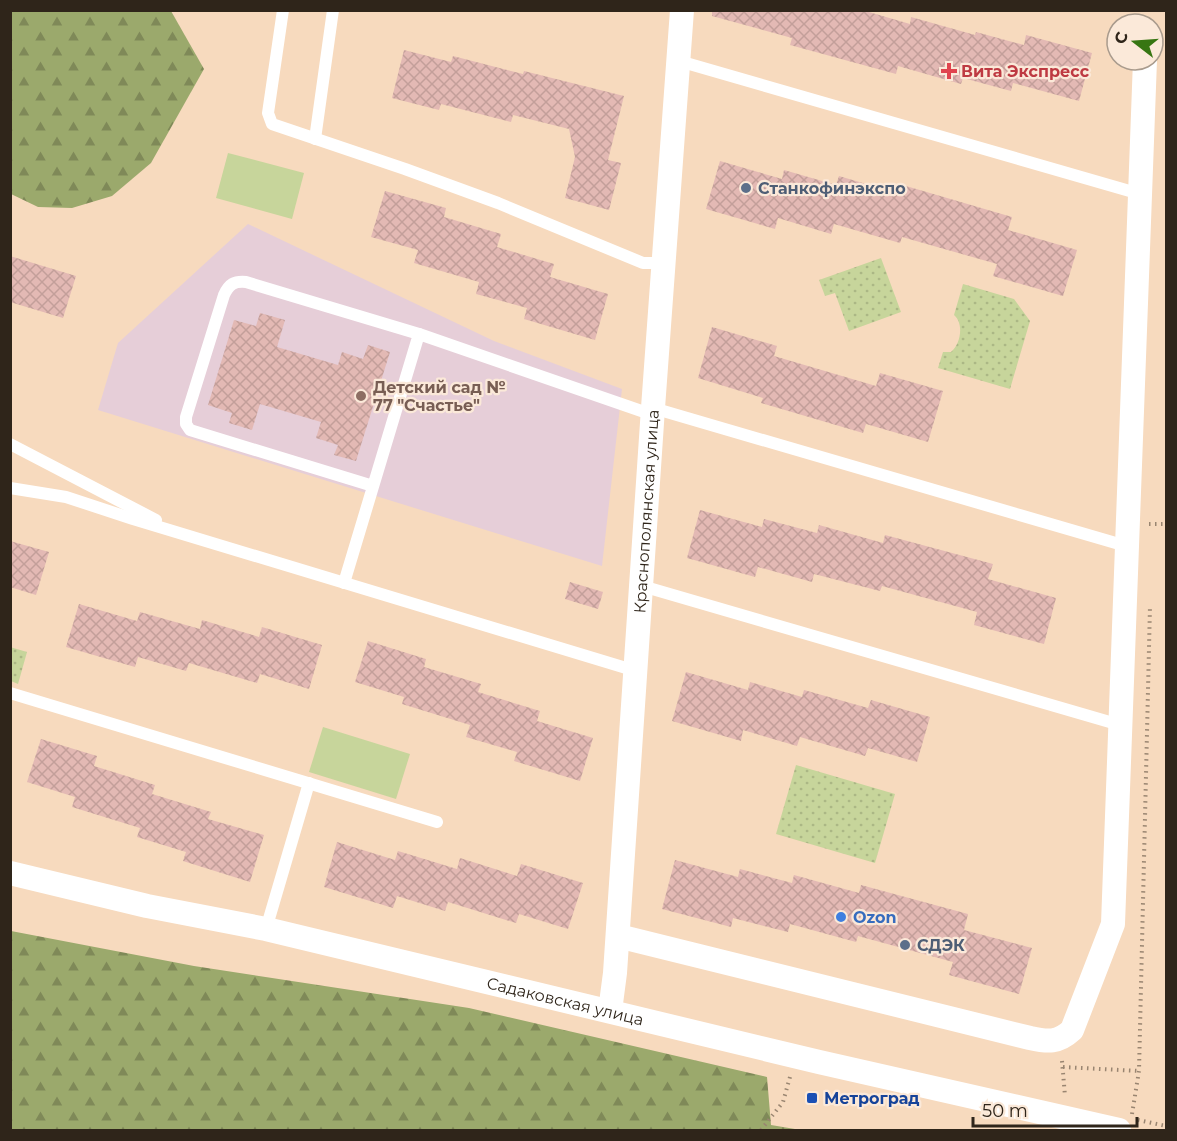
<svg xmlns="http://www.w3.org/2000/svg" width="1177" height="1141" font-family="Montserrat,sans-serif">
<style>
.education{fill:#e6ced8}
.grass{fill:#c7d59b}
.forest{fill:url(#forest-firs)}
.park{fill:url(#park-dots)}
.building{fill:url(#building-cross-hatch)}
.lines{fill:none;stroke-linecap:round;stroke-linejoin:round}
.path{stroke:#998571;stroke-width:4;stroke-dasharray:1.5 4.5;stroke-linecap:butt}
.lane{stroke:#fff;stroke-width:12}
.street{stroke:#fff;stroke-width:24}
.health-dot{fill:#e0444e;stroke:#fbe9d9;stroke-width:2}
.service-dot{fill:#5c6f8a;stroke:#fbe9d9;stroke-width:2}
.education-dot{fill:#8d6e63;stroke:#fbe9d9;stroke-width:2}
.shop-dot{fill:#3f7fe0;stroke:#fbe9d9;stroke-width:2}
.transit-dot{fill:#1a4fb4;stroke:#fbe9d9;stroke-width:2}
.labels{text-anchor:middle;stroke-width:4.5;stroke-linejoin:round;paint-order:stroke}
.health-label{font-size:16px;font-weight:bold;fill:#be3a42;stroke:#fbe9d9;text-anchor:start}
.service-label{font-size:16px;font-weight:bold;fill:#4e5e75;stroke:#fbe9d9;text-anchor:start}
.education-label{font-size:16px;font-weight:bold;fill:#785e54;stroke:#fbe9d9;text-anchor:start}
.street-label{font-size:16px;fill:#2f251a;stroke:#fbe9d9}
.shop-label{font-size:16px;font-weight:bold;fill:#366cbe;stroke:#fbe9d9;text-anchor:start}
.transit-label{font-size:16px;font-weight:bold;fill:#164399;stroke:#fbe9d9;text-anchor:start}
</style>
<defs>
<pattern id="forest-firs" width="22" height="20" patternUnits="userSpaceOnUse" patternTransform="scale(1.5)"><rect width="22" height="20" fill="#9ba96c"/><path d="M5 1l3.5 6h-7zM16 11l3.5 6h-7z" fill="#7f8958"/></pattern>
<pattern id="park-dots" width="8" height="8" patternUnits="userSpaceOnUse" patternTransform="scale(1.5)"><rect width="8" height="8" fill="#c7d59b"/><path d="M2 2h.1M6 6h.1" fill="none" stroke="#abb785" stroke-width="1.8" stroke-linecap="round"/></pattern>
<pattern id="building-cross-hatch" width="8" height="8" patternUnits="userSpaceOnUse" patternTransform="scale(1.5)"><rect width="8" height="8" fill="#e3b9b4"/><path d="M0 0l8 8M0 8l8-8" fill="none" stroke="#c39f9a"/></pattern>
</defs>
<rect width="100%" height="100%" fill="#f7dabe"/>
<polygon class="education" points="248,224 494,341 622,389 602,566 98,410 118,343"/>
<g class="grass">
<polygon points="228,153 304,173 292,219 216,198"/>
<polygon points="323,727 410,754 396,799 309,772"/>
</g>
<g class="forest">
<polygon points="11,10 171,11 204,69 151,163 112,196 72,208 38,207 11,194"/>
<polygon points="11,931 194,966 469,1008 767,1077 771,1125 801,1130 11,1130"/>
</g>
<g class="park">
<polygon points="881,258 901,312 849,331 835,293 825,296 819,280"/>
<path d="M963 284 1014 299 1030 321 1010 389 938 368 943 352H951C961 344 964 323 954 315Z"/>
<polygon points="10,647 27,652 18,684 11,681"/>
<polygon points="796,765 895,794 875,863 776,834"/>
</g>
<g class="building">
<polygon points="712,10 862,10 910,24 911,17 975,35 976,32 1024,45 1026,35 1092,53 1079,101 1013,83 1011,91 963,78 961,84 898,66 896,74 790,45 792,38 712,16"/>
<polygon points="404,50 451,62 453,56 523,74 524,71 624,96 608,160 621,163 609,210 565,198 575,157 569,129 513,115 511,122 441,104 439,110 392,98"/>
<polygon points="720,161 782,179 784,170 836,185 839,176 903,195 906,186 1012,217 1008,230 1077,250 1063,296 993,276 997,264 902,237 900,243 834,224 831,234 778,218 775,229 706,209"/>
<polygon points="385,191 446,208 444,217 501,234 497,247 554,264 550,277 608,294 595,340 524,319 527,308 476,294 479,282 414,263 418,250 371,237"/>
<polygon points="10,256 76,276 63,318 10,302"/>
<polygon points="260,313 285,320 277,347 338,365 342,352 363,359 368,345 390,352 356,461 334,455 338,445 316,438 321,422 260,404 252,430 229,423 232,413 208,405 234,320 256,326"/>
<polygon points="712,327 777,346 774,356 876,386 880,373 943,391 928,442 866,424 863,433 761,403 763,398 698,378"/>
<polygon points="700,510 762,527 764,519 817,533 819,525 883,543 885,535 993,564 988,579 1056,598 1044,644 974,625 977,612 882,586 880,591 814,574 812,582 758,567 755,577 687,558"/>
<polygon points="10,541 49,552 36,595 10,587"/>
<polygon points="570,582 603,592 598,609 565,599"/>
<polygon points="79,604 137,621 140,612 200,629 202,620 259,637 262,627 322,645 309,689 260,674 257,683 189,663 186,671 138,657 135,667 66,647"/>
<polygon points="368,641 426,659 424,667 481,684 478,692 540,711 537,721 593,738 580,781 514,761 517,752 466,737 470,725 402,704 404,697 355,682"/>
<polygon points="686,672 748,690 750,682 802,697 804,690 868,708 871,700 930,717 917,762 868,748 865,756 800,737 797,746 743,730 741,741 672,721"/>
<polygon points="41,739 97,756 94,766 155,785 152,794 211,812 208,819 264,835 250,882 183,861 186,852 137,837 140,828 72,807 75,797 27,782"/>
<polygon points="337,842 395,860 398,851 457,869 460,858 517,876 521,864 583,883 568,929 519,914 516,923 448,902 445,911 397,896 393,908 324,887"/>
<polygon points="675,860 738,877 740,869 792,883 794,875 859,893 861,885 968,914 964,930 1032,948 1019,994 949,975 953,962 858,936 856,942 790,924 788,932 733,918 731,927 662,909"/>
</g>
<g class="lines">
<g class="path">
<polyline points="1149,524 1166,524"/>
<polyline points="1062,1061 1065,1096"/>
<polyline points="1063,1067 1139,1071"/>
<polyline points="1132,1114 1139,1071 1150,606"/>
<polyline points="1138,1120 1166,1126"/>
<polyline points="761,1130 783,1102 790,1077"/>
</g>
<g class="lane">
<polyline points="283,10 268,113 272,124 405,169 498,203 643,263 665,263"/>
<polyline points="679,61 1140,194"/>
<polyline points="315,139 333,10"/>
<polyline points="419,334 653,415"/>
<polyline points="653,408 1126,546"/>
<polyline points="10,444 156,520"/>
<polyline points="10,488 66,497 133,519 636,671"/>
<path d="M344 583 419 334 246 282C234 281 229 284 224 295L186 417V424L190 430 373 486"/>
<polyline points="642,586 1120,725"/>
<polyline points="10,693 437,822"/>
<polyline points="266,929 309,783"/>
</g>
<g class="street">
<path id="s1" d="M10 873 147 906 266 929 819 1062 1119 1130"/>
<path d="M618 936 1030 1038C1048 1042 1058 1043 1072 1030L1113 924 1145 60"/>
<path id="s2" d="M610 1011 615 973 653 408 682 10"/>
</g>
</g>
<path class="health-dot" d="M946 62h6v6h6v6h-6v6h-6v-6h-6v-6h6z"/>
<g class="service-dot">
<circle cx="746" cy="188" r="6"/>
<circle cx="905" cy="945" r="6"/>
</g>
<circle class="education-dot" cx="361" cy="396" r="6"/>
<circle class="shop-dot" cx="841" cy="917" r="6"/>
<rect class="transit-dot" x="806" y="1092" width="12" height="12" rx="3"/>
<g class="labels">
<g class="health-label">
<text x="961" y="77">Вита Экспресс</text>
</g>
<g class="service-label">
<text x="758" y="194">Станкофинэкспо</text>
<text x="917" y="951">СДЭК</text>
</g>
<g class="education-label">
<text x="373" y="393">Детский сад №<tspan x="373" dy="18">77 "Счастье"</tspan></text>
</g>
<g class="street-label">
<text dy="6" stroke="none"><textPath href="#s2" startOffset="501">Краснополянская улица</textPath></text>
<text dy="6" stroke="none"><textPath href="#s1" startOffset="570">Садаковская улица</textPath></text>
</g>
<g class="shop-label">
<text x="853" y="923">Ozon</text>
</g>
<g class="transit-label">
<text x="824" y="1104">Метроград</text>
</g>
</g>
<rect width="1177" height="1141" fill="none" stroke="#2f251a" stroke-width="24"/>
<g transform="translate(1135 42) rotate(287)"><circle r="28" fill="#fbe9d9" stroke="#a99b8d" stroke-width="1.5"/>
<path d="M0-4.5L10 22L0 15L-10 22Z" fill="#377612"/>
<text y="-9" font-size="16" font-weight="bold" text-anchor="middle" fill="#2f251a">С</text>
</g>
<path d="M973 1117v9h164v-9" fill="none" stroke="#2f251a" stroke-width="3"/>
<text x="982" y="1117" font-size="18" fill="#2f251a" stroke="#fbe9d9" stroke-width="4.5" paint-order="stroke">50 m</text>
</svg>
